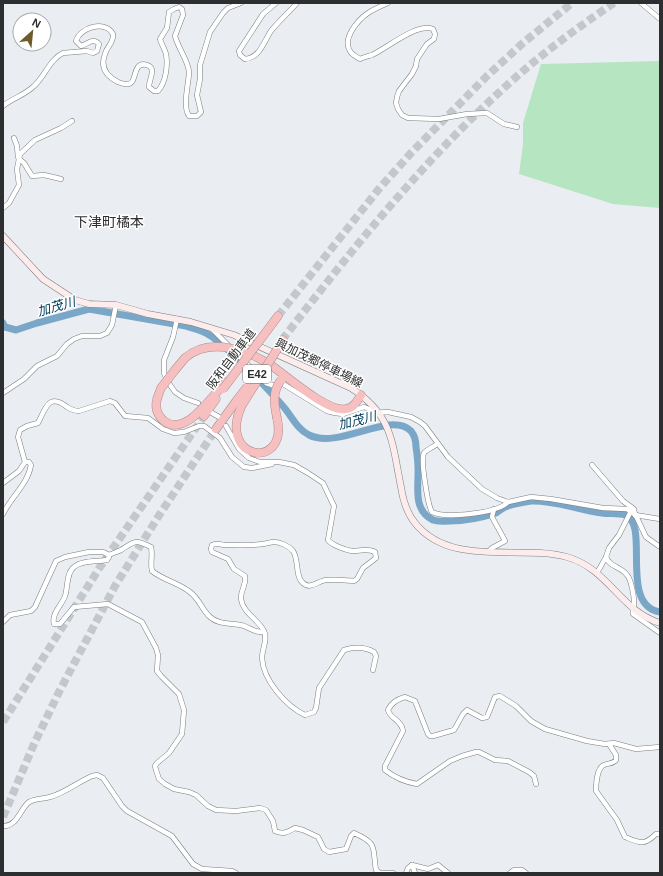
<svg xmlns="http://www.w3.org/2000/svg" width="663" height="876" font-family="Helvetica,'Noto Sans JP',sans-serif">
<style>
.green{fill:#b6e5c2}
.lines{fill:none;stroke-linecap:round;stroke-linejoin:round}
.river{stroke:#7aa7c8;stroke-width:7}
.motorway-tunnel{stroke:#c4c7cb;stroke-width:8;stroke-dasharray:8 4;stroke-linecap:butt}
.minor-casing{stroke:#7a7d80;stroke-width:5.5}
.secondary-casing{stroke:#7a7d80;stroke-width:7}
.motorway-casing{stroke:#b08c8d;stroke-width:9}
.minor{stroke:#fff;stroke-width:4.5}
.secondary{stroke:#fcecec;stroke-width:6}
.motorway{stroke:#f6bfc0;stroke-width:8}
.motorway-bridge-casing{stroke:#b08c8d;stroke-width:9;stroke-linecap:butt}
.motorway-bridge{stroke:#f6bfc0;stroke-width:8}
.labels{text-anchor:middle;stroke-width:3;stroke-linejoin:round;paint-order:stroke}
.shield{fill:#fff;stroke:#6c6d6d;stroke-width:1}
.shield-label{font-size:11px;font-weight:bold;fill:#2d2e2f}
.street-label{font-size:12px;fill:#2d2e2f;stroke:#fff}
.water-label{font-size:13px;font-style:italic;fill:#044060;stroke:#fff}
.quarter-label{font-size:14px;fill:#2b2d31;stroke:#fff}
</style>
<rect width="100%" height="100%" fill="#eaedf2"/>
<polygon class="green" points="660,61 660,208 613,204 519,174 523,144 523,123 541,64"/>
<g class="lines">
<path class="river" d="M3 323 5 327 16 330 37 323 89 309 186 326C194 329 202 330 209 335 218 340 226 349 235 356 252 372 267 388 282 405 292 416 296 428 309 435 339 450 390 410 411 431 415 436 416 442 416 447 417 454 418 461 418 468 419 485 412 510 433 520 438 522 443 521 449 521 465 521 481 518 496 513 499 511 501 509 505 507 512 504 524 502 531 501 555 500 578 510 602 513 608 514 620 513 625 515 651 524 618 605 660 612"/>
<g class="motorway-tunnel">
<polyline points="278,316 378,190 411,153 487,76 523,43 572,3"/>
<path d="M282 340C359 240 439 141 536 60 561 40 587 21 614 3"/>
<polyline points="3,722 100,567 204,416"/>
<polyline points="3,817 34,744 59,692 115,586 158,517 216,429"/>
</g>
<g class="minor-casing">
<g id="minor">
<path d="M276 3 263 14 239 51 240 55 245 59C260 58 264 41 271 31 279 21 289 12 297 3"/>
<path d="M388 3C381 6 374 9 368 13 358 20 342 38 350 51 352 55 357 57 360 59 364 57 369 56 372 55 389 47 416 23 433 29L435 34 434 39 427 44 417 59 416 66 412 74 399 91 397 97 396 103 398 109 402 115 408 118 439 119 467 114 487 113 504 124 517 127"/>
<polyline points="641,3 660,19"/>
<path d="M3 106C13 98 25 95 34 86 45 76 50 59 63 53L87 51 93 53 97 51 99 44C93 37 88 44 81 46L76 41C80 27 105 20 113 34 114 43 107 46 105 54 100 67 106 76 118 82 137 90 132 75 138 67 142 62 152 65 152 71 152 77 149 81 149 87L154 91H158C166 82 168 65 166 54 165 49 161 44 160 39L167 28 169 12 174 9 179 7 182 9 183 15 175 36C178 48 188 60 189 72 189 83 182 106 189 116H197L201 112 197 95 200 79V65L210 32 223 13 228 8 241 3"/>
<polyline points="14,138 17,146 18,157"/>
<polyline points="19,159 24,163 32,176 44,175 61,179"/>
<polyline points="3,208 9,203 19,185 17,169 20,154 35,140 61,128 72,121"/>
<polyline points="177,319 173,337 164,360 164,373 168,382 175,392 184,398 198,403"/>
<polyline points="212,329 266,383 272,385 283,384 327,411 335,413 343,414 364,407 369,409 373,413 388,412 411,417 420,422 425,426 448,457 482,489 497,498 508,502 531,497 551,499 603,508 627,509 634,514 637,518 646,537 660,547"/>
<polyline points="3,393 24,379 37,366 57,356 67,344 74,339 82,336 100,336 107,333 112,325 116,305"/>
<polyline points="212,413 219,417"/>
<path d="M226 426 239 449 249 458 260 462H279L294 465 308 473 323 483 334 506 328 540C332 545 345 550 352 551 360 551 368 548 375 552L376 558 363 568 357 579 354 581C344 580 335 579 326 580 318 581 310 590 303 583 295 577 299 559 293 551 289 546 280 542 274 542 270 542 266 544 262 544 250 546 236 545 224 545 220 544 217 543 212 545L211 549 212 552 228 559 234 569 245 576C247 584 240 591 241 599 243 613 258 619 264 631 268 640 262 649 262 658 263 680 286 706 305 715L314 712 316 708 319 688 344 650C354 647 365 647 374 652L376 656 373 670"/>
<path d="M437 444C434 447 427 449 424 453 420 459 428 506 432 512 446 519 498 513 508 502"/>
<polyline points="592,465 623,501 634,509 635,515"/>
<path d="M3 483 19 471 25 462 18 437 20 430 27 426 38 423C46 407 49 393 67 407 72 410 74 411 79 411L110 401 115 403 125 416 148 418 163 429 174 433 184 432 199 426H204L220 438 232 457 244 467 252 468 272 464"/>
<path d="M3 514C11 497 28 484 31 465L29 462H25"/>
<polyline points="635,515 660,519"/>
<polyline points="488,552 492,548 505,541 503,537 492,517 494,509"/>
<path d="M109 555V557L107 560C97 562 82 560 74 567 66 573 68 588 65 596 62 605 51 614 54 624H60L74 607 108 604 142 622 156 648 158 655 157 671 161 676 179 694 184 710 182 734 169 753 157 763 155 766 156 770 159 779 165 784 174 789 189 792 196 795 208 806 216 810 236 811 260 808 266 810 273 821 275 831C283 835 288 832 295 828L303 830 318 837 324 849 329 852 346 849 351 836 354 833C379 844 372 848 376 870L380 873H393"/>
<path d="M109 555C113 553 117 552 121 550 135 541 135 539 151 547 153 555 150 563 152 571 163 580 179 583 190 592 200 600 201 608 209 616 218 625 230 623 241 625 250 627 253 633 264 632"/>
<path d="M606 557C609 567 622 567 627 575 631 579 634 596 634 602 634 607 632 610 633 614L660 633"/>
<polyline points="597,573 606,557 609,548 619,535 631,511"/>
<polyline points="3,622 10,615 31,611 35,607 56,561 65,557 89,552 103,552 109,555"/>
<path d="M609 744 616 755V760C613 764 609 763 604 765 597 768 596 784 596 791L617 820 625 837C640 843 644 846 656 834H660"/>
<path d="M536 784 534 776 529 772 508 761 495 760 479 752H476L462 756 450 761 417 784C405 782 394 777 385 770V766L403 731C402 720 390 719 388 710 391 703 398 699 405 697L415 701 428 734 430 736H433L454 730 463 714 467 710 482 718 487 717 495 697 500 696 516 706 531 721 545 729 587 741 605 744 614 743 636 749 660 747"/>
<path d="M3 826C17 827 20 809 29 802 36 798 43 799 50 797 65 793 78 782 92 776L97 775 103 778 122 806 127 811 172 836 193 864 202 869 232 871 236 873"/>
<polyline points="412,865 428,869 438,865 448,873"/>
<polyline points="412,865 415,873"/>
<polyline points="406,873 408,868 412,865"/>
<polyline points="510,873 514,870 522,870 526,873"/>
</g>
</g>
<g class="secondary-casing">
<path id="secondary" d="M3 236 43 279 75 300 89 304 116 305 148 314 191 322 234 335 351 388C393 415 392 443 401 487 403 500 406 512 415 523 451 568 520 544 567 557 609 569 620 611 660 623"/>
</g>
<g class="motorway-casing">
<g id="motorway">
<polyline points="260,340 278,316"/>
<polyline points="278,348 283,340"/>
<path d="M244 352C254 355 263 360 272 366 287 376 328 413 346 409 354 408 357 401 361 395"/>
<polyline points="175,370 185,358"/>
<path d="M157 399C155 407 157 415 164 421 186 438 212 395 226 382"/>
<path d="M242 405C216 461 289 471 277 418"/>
<polyline points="204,416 216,399"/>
<polyline points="216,429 237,400"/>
</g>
</g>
<use href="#minor" class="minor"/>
<use href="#secondary" class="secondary"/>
<use href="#motorway" class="motorway"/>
<g class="motorway-bridge-casing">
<g id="motorway-bridge">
<path d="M185 358C202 343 224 345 244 352"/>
<polyline points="223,389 260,340"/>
<polyline points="157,399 161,388 175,370"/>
<polyline points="237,400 247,387"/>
<polyline points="242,405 278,348"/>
<path d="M277 418C274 404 272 392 281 380"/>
</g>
</g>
<use href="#motorway-bridge" class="motorway-bridge"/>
</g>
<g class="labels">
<rect class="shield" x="243" y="365" width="28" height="18" rx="3"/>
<g class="shield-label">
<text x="257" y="378">E42</text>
</g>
<g class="street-label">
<text transform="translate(231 359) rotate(-53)" y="4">阪和自動車道</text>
<text transform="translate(319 363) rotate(26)" y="4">興加茂郷停車場線</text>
</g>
<g class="water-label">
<text transform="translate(56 306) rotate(-16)" y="5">加茂川</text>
<text transform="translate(357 420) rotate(-14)" y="5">加茂川</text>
</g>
<g class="quarter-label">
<text x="109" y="227">下津町橘本</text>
</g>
</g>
<rect width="663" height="876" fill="none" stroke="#2d2e2f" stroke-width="8"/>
<g transform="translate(32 32) rotate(27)"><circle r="19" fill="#ffffff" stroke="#ababac"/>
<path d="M0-3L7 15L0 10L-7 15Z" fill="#6d5b29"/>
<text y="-6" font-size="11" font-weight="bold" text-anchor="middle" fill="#2d2e2f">N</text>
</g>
</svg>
